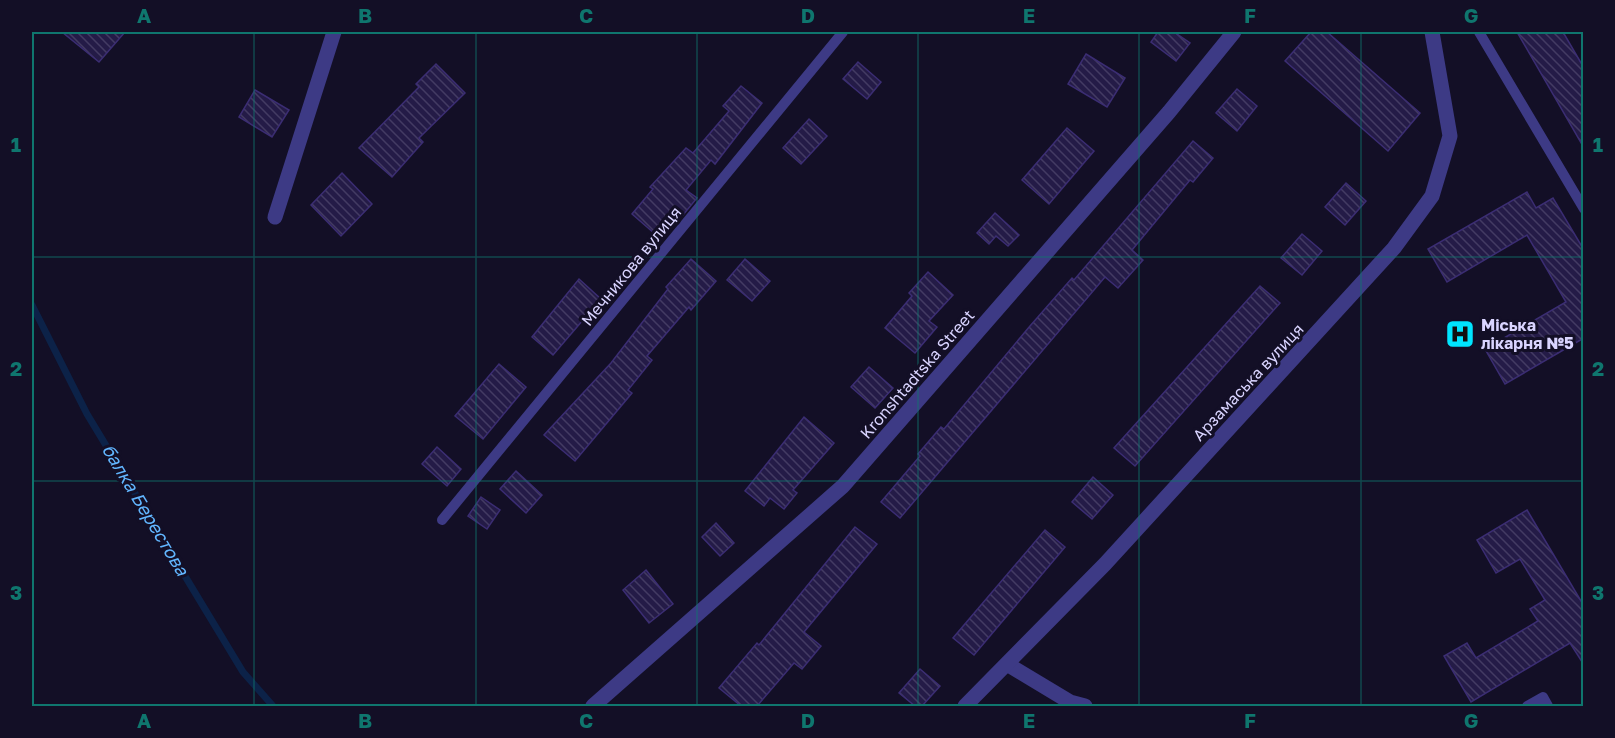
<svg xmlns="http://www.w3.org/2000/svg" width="1615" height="738" font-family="'Golos Text',sans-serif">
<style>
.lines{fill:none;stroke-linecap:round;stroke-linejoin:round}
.stream{stroke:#0c2248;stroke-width:7}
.building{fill:url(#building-back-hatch);stroke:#3b2d73;stroke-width:1.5}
.lane{stroke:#3d3a85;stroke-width:10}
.street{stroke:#3d3a85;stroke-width:15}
.grid{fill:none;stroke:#0f766e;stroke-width:1.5;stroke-opacity:0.55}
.labels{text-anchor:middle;stroke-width:6;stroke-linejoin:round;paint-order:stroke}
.street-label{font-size:16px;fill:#d9d4ff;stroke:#130f26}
.poi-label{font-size:16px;font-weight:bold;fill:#d9d4ff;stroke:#130f26;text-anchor:start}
.water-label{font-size:18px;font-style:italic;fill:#62b6ff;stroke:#130f26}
.neatline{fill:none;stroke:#0f766e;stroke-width:2}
.grid-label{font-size:20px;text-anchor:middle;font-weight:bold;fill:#0f766e}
</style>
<defs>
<pattern id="building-back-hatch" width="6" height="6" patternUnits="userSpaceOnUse" patternTransform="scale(1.5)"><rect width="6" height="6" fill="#241b47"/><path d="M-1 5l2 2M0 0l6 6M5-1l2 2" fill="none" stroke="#433b63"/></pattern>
</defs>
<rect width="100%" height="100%" fill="#130f26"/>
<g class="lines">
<polyline class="stream" points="32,305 87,414 243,672 273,706"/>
</g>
<g class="building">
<polygon points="62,32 125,32 99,62"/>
<polygon points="1158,32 1174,32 1190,43 1176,61 1151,42"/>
<polygon points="1311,32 1327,32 1420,113 1388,151 1285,61"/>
<polygon points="1517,32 1563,32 1584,68 1584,148"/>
<polygon points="1086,54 1125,78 1107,107 1068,84"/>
<polygon points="858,62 881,82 867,99 843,79"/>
<polygon points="436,64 465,93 419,138 423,142 392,177 359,148 419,87 416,84"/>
<polygon points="741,86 762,103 715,164 711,160 686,190 697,198 683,215 676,209 655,234 632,214 653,189 650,187 686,148 693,153 729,111 723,106"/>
<polygon points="1237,89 1257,106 1237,131 1216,113"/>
<polygon points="255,90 289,110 272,137 239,117"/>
<polygon points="809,119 827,136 801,164 783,148"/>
<polygon points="1067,128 1094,151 1049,204 1022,180"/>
<polygon points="1193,141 1213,158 1193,182 1190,180 1132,250 1143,260 1118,288 1105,277 900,518 881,502 920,456 918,454 941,427 944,429 1030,326 1072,278 1074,280"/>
<polygon points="342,173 372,204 341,236 311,205"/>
<polygon points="1346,183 1366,201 1345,225 1325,207"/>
<polygon points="1527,192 1536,208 1553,198 1584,250 1584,338 1505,384 1485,349 1566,302 1527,235 1447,282 1428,249"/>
<polygon points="995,213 1019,235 1008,246 996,236 989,244 977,233"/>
<polygon points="1302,234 1322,251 1302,275 1281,258"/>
<polygon points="691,259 716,281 691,310 689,307 647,356 652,360 628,390 632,393 575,461 544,435 611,363 668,289 666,287"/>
<polygon points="745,259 770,281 752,301 727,280"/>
<polygon points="928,272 953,295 929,321 937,327 915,353 885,328 912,296 909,293"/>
<polygon points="579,279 601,299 553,355 532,337"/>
<polygon points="1260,286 1280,303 1135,466 1114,448"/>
<polygon points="499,364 526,387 483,439 455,416"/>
<polygon points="869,367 893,388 875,408 851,387"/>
<polygon points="804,417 834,443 793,490 797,493 784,509 770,498 764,506 745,491"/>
<polygon points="437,447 461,469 447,486 422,464"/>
<polygon points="516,471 542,495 526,513 500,489"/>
<polygon points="1093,477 1113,495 1092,519 1072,502"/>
<polygon points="481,497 500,510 487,529 468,516"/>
<polygon points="1527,510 1584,606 1584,665 1570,643 1471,702 1444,656 1467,643 1476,658 1538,621 1530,609 1545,600 1520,559 1496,573 1477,540"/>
<polygon points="716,523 734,543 720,556 702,537"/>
<polygon points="855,527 877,544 804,632 821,646 802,669 794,663 757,706 741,706 719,688 757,643 759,645"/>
<polygon points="1045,530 1065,547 974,655 953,638"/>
<polygon points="646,570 673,604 649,623 623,590"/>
<polygon points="920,669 940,686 922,706 915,706 899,693"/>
</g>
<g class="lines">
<g class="lane">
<polyline points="1479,32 1584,209"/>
<polyline points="442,520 843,32"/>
<polyline points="1527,706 1543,697 1548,706"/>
</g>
<g class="street">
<polyline points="275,217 334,32"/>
<polyline points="1007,664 1070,702 1085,706"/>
<polyline points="593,706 843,486 1169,112 1234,32"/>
<polyline points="965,706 1105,564 1394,248 1432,196 1450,136 1432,32"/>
</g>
</g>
<path class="grid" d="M254 32V706M476 32V706M697 32V706M918 32V706M1139 32V706M1361 32V706M32 257H1584M32 481H1584"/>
<defs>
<g id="hospital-square" transform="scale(1.5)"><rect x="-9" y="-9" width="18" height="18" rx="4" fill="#00e5ff" stroke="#130f26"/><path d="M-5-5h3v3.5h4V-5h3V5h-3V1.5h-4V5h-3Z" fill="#111"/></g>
</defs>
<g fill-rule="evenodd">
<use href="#hospital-square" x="1460" y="334"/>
</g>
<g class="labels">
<g class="street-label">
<text transform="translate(631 266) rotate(-51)" y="6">Мечникова вулиця</text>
<text transform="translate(917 374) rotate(-49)" y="6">Kronshtadtska Street</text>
<text transform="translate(1248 382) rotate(-47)" y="6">Арзамаська вулиця</text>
</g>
<g class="poi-label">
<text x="1481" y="331">Міська<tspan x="1481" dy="18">лікарня №5</tspan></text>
</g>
<g class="water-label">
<text transform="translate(145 510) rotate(59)" y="6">балка Берестова</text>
</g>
</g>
<rect width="1615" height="738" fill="none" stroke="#130f26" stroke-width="66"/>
<rect x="33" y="33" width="1549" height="672" class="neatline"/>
<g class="grid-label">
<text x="144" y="23">A</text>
<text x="365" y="23">B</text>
<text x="586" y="23">C</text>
<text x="808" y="23">D</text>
<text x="1029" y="23">E</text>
<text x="1250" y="23">F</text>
<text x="1471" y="23">G</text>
<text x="16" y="152">1</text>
<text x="1598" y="152">1</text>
<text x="16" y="376">2</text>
<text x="1598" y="376">2</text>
<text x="16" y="600">3</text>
<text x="1598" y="600">3</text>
<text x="144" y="728">A</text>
<text x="365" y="728">B</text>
<text x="586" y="728">C</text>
<text x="808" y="728">D</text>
<text x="1029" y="728">E</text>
<text x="1250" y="728">F</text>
<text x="1471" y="728">G</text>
</g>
</svg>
